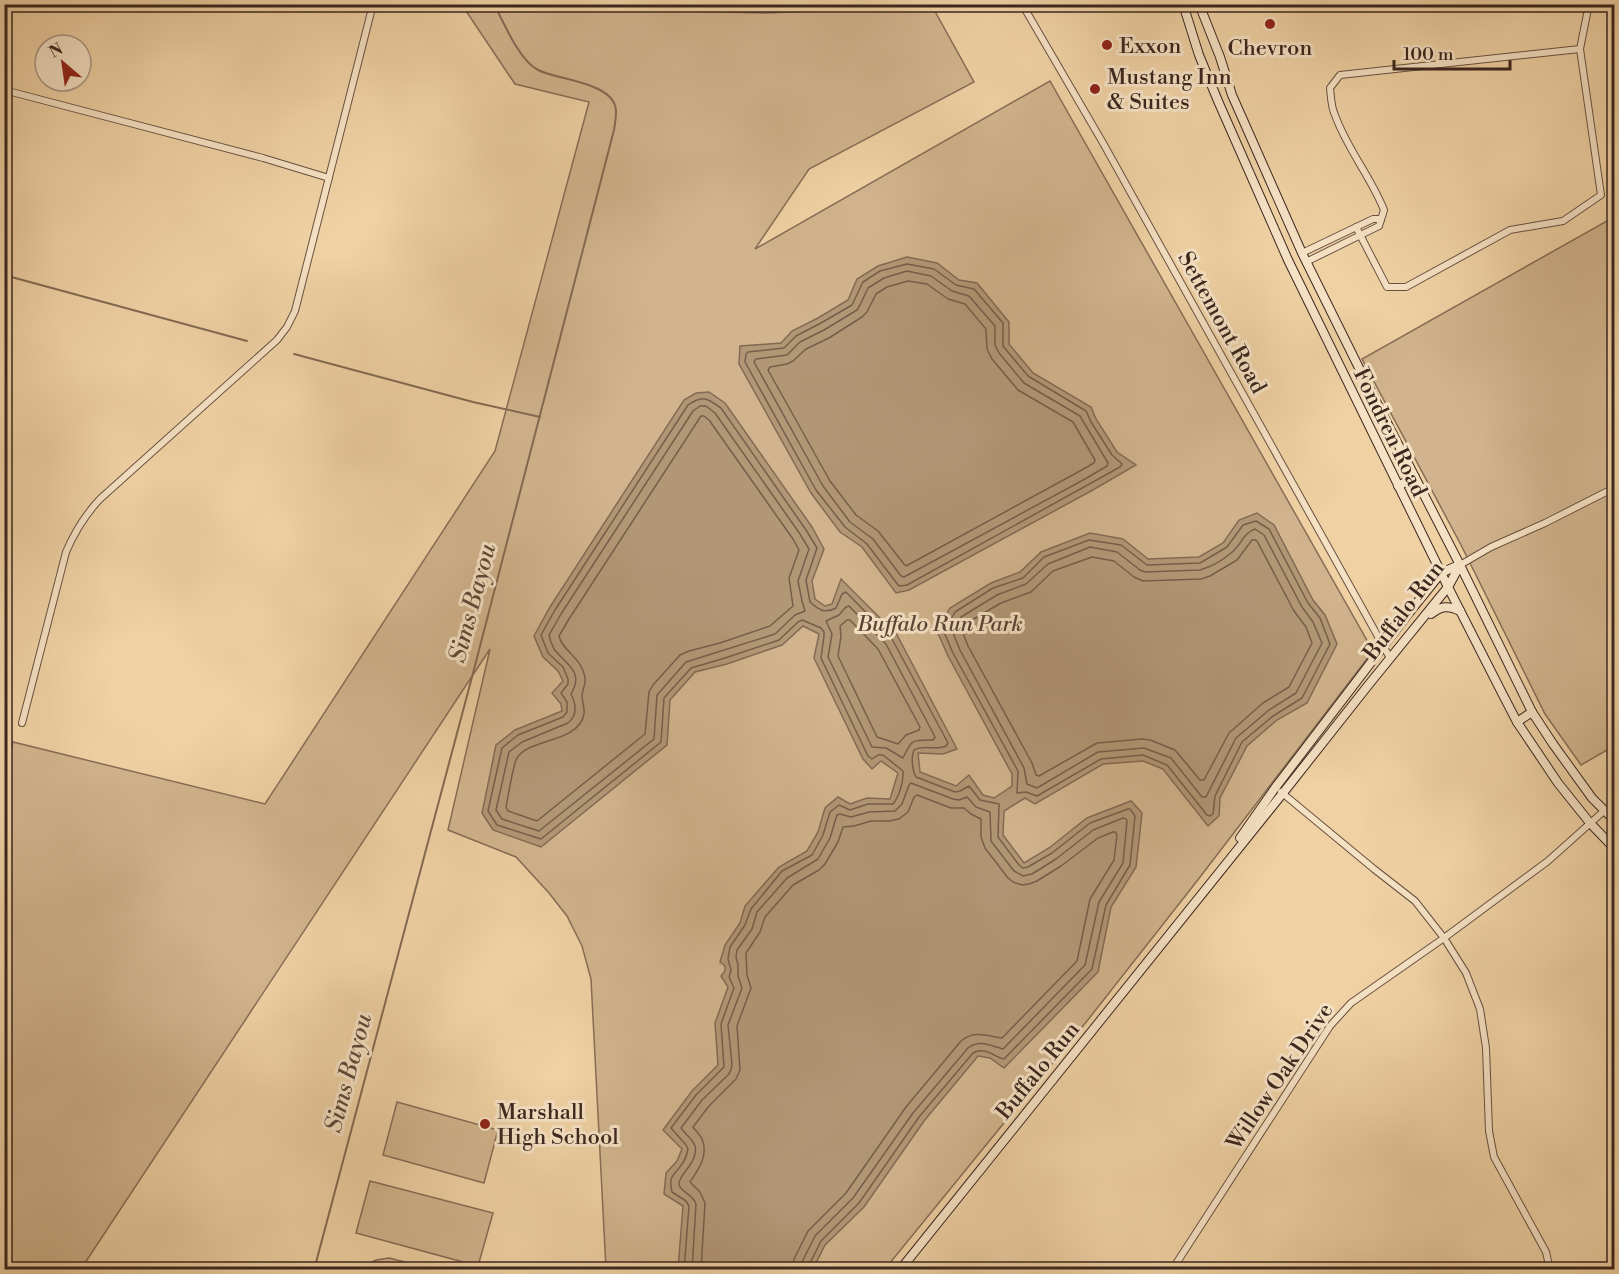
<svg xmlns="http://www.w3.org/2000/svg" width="1619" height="1274" font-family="'Libre Bodoni',serif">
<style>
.green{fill:#d1b48d;stroke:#866d56;stroke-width:1.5}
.water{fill:#b29776;stroke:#836a53;stroke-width:1.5}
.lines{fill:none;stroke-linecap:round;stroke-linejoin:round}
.shore{stroke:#775e4a;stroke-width:1.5}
.stream{stroke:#836a53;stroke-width:2}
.street-casing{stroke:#695140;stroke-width:8}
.secondary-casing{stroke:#3c261e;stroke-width:10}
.street{stroke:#f5e1c4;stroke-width:6}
.secondary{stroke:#f5e1c4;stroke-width:8}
.poi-dot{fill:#8f2418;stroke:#f5e1c4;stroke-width:2}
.labels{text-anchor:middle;stroke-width:6;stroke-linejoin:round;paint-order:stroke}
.poi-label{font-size:22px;fill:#3c261e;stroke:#f5e1c4;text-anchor:start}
.street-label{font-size:22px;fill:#3c261e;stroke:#f5e1c4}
.park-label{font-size:22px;font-style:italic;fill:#5a4234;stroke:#f5e1c4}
.water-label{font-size:24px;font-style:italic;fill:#5f4838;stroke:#f5e1c4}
</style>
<rect width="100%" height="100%" fill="#efd1a4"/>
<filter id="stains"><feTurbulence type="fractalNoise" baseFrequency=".00333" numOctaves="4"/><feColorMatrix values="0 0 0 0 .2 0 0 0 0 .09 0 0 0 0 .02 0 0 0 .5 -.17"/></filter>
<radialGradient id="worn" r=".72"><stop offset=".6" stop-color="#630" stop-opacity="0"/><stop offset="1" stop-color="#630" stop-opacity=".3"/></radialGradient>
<g class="green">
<polygon points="571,4 610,9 766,13 932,6 974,82 809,169 755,249 1050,81 1373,651 1197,881 1087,1021 885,1269 606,1269 591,979 582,946 567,916 549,893 516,857 448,830 490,649 81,1269 5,1270 4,774 13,742 265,804 495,451 589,102 515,84 462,5"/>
<polygon points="1614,217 1614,746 1581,765 1545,714 1461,545 1362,359"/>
<polygon points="397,1102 498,1130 484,1183 383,1155"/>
<polygon points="370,1181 493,1213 478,1266 356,1233"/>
<polygon points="389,1258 432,1269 359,1269 376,1260"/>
</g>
<g class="water">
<polygon points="907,257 937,263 959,280 977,283 1009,322 1009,344 1033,373 1091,407 1096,419 1117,452 1136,465 1091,491 909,590 896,593 862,547 840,532 811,493 739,364 740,346 781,343 792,331 818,318 848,300 857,279 878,266"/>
<polygon points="709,392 725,403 812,527 824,549 812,581 815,599 825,606 832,604 841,579 897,635 957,749 943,754 918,753 920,772 956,786 969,775 983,795 994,798 1012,786 1012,774 948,656 937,631 950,608 991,583 1020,572 1041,552 1090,533 1123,539 1148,559 1199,557 1223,543 1239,520 1257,513 1274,525 1313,600 1325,615 1337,644 1307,703 1277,720 1247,746 1220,798 1219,816 1208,826 1163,769 1143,761 1103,764 1035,804 1025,798 1004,811 1003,835 1024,863 1049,848 1087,818 1131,801 1142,813 1136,867 1111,907 1098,972 1004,1068 990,1058 978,1056 924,1121 864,1207 825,1245 813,1269 678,1269 683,1206 664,1194 666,1173 677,1161 682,1149 663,1130 692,1091 718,1065 715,1023 728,987 721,976 725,971 725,966 720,962 725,945 740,923 745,906 779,867 807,851 818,832 825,808 838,797 850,804 867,798 890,799 898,773 881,761 872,769 863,759 814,658 819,634 803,626 782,645 727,664 695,672 670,700 667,745 541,847 493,830 482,813 496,745 515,730 562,711 561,704 552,693 563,681 558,671 543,657 534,636 550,607 684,400 696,393"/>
</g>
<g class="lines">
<g class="shore">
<polygon points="907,264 934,269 956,285 974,289 1003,323 1003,346 1028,376 1086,411 1091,422 1112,455 1122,464 1120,467 907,585 900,586 898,585 867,544 845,527 816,490 745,362 746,354 748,352 784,348 796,336 821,323 852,305 863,282 880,271"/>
<polygon points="907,271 931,276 952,291 969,296 995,326 995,345 999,353 1024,383 1080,416 1108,463 1107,466 1085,479 904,577 901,576 873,539 850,522 823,486 754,362 756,359 787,355 800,342 824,330 857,310 860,305 868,288 884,278"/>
<polygon points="908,281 927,284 948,299 965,304 986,329 987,349 992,359 1018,390 1073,422 1095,460 1094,463 1080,471 906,566 904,564 878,531 856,515 830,481 768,370 770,367 787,364 793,361 806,349 829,338 862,317 867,312 876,294 887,287"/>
<path d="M700 406H706L715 413 800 534 809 549 798 581 802 601 805 611 795 615 775 634 686 662 657 695 654 739 539 831 502 819 496 810 509 752 522 742 568 723C578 715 576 704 571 694 585 671 565 664 554 649 552 645 550 640 549 635L561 614 693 411Z"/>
<path d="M701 416H704L709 420 793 539 799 550 789 578 793 606 770 626 720 643 689 651 680 655 653 685 649 692 645 734 537 821 508 811 506 807C508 798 513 764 517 758 529 738 579 743 584 714 585 708 582 702 582 696 582 690 586 685 585 678 582 657 562 651 559 636L569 619Z"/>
<polygon points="1256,521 1269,529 1308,603 1320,618 1330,644 1302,698 1273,716 1242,742 1215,796 1213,814 1210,816 1207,815 1167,765 1143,755 1101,759 1037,796 1026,792 1017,793 1018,771 953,653 944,632 955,612 993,588 1023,578 1044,557 1089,540 1121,545 1147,565 1200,563 1227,547 1243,525"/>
<path d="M1255 529 1264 535 1302 607 1313 622 1322 643 1296 693 1269 710 1236 738 1206 797H1202L1171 758 1144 748 1098 752 1037 788 1027 784 1024 768 960 650 953 633 961 617 997 595 1026 584 1048 564 1090 547 1117 552 1140 570 1145 572 1200 570C1210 567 1223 560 1231 553 1241 546 1243 533 1255 529Z"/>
<polygon points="1252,540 1255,540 1257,541 1294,611 1306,627 1312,643 1289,687 1263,703 1229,733 1204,780 1200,780 1175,750 1150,740 1142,739 1097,743 1039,776 1036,775 1032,763 968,646 963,633 967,623 1001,603 1031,592 1053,571 1092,557 1114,561 1134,577 1143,581 1201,579 1210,576 1237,560"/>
<path d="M849 606 886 644 935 737 933 740C911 740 912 739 903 758L886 748 872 747 828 657 832 634 826 621 839 615 846 607Z"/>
<polygon points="847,620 850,620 878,649 920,727 919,730 906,735 898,744 877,737 838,656 841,636 840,626"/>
<path d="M684 1270 689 1206 686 1201 672 1192C668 1175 674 1176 682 1164 685 1160 687 1154 688 1149L686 1145 671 1128 696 1095 724 1067 721 1024 734 988 729 977 731 970 728 959 730 947 745 925 751 909 782 871 812 855 823 835 830 812 839 805 850 810 868 804H893C899 797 904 780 903 771L883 755H878L872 759 868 756 821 658 824 636V632L821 628 802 620 798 622 779 640 725 658 691 668 664 698 661 742 541 839 497 825 488 811 502 748 518 735 563 717 567 712V702L561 693 568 684V679L563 667 548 653 541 635 555 610 688 405C703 395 707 398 721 408L806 530 817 548 806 580 810 602C819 610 825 614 836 608L842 594 846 592 892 639 948 743 946 746C936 751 924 744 914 750 911 756 912 770 916 777L955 792 960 791 969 786 980 800 999 804 998 837 1019 865 1023 868 1028 867 1052 853 1090 823 1128 809H1130L1135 816 1130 865 1106 905 1092 969 1004 1059C994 1057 985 1046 973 1053L919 1117 859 1203 821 1241 809 1265 808 1270"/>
<path d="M692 1270 696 1204C693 1194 679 1191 679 1184 678 1175 699 1162 695 1146 693 1139 685 1134 681 1128L702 1100 728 1075 731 1070 732 1064 728 1025 742 988 738 976V965L736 957 737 950 752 929 757 912 787 878 818 859 830 838 837 815 840 814 851 817 869 812 895 811 902 804 909 785 911 783 953 799 959 800 967 797 976 807 990 812 991 841 1014 871 1023 876 1032 874 1056 859 1093 830 1123 818 1126 819 1127 821 1123 863 1099 902 1085 965 1003 1049C991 1046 980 1039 968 1048L913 1113 853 1198 815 1236 802 1262 801 1270"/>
<path d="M701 1270 705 1203 700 1192 690 1182C698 1170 709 1155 702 1139 700 1135 696 1131 693 1127L709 1106 736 1079 740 1070 737 1026 751 988 747 975 746 953 760 932 765 917 793 885 819 870 825 864 838 842 843 827 854 826 871 821H889L899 819 908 812 914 797 917 795 951 808H964L971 814 981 819V837L985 848 1008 878 1013 882 1022 885 1029 884 1037 881 1061 866 1098 838 1113 832H1115L1117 835 1114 860 1090 899 1077 961 1002 1038C987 1036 974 1030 961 1041L906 1107 846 1193 808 1231 794 1259 792 1270"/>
</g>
<g class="stream">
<polyline points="4,275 247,341"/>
<polyline points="294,354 473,402 540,417"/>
<path d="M314 1270 472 677 614 130C615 124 616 117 616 111 615 82 557 80 538 70 519 60 504 23 494 4"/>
</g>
<g class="street-casing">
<g id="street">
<polyline points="1022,4 1103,143 1390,658"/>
<polyline points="4,90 263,158 329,178"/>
<polyline points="1356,227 1387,287 1406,287 1510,230 1563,221 1601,195 1580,49 1588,9 1588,4"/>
<polyline points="1302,253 1373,219 1381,219"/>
<path d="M1306 262 1379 226 1384 210C1371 177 1347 149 1335 115 1331 107 1331 96 1330 88L1340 75 1580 49"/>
<polyline points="1460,565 1491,547 1545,523 1614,488"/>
<path d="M22 723 66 552C75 531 85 515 100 499L277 340 287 327 295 311 373 4"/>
<polyline points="1281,792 1374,869 1415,901 1444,938 1466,973 1480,1009 1486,1048 1489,1131 1494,1157 1546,1252 1550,1270"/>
<polyline points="1172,1270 1330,1026 1351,1003 1444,938 1548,861 1605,810"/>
</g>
</g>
<g class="secondary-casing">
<g id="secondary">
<polyline points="1183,4 1199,55 1218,101 1288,260 1448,587 1503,695 1517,722 1558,783 1590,823 1614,848"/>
<polyline points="1199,4 1220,57 1232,95 1302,253 1362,374 1460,565 1532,712 1553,744 1592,798 1614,820"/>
<polyline points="1398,486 1415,477"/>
<path d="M1431 614C1441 606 1448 605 1460 611"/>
<polyline points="1517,722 1532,712"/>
<polyline points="1240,838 1275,788 1408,614 1441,573 1459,565"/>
<polyline points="900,1270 1283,793 1370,683 1448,587 1460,565"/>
</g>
</g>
<use href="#street" class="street"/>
<use href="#secondary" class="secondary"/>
</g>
<g class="poi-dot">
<circle cx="1270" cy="24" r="6"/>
<circle cx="1107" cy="45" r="6"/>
<circle cx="1095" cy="89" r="6"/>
<circle cx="485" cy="1124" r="6"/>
</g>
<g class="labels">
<g class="poi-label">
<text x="1119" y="53">Exxon</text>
<text x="1270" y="55" text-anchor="middle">Chevron</text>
<text x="1107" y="84">Mustang Inn<tspan x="1107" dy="25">&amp; Suites</tspan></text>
<text x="497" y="1119">Marshall<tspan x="497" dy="25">High School</tspan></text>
</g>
<g class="street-label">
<text transform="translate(1223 322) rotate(61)" y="8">Settemont Road</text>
<text transform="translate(1391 432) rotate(64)" y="8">Fondren Road</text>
<text transform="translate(1403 610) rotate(-53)" y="8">Buffalo Run</text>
<text transform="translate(1037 1070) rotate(-51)" y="8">Buffalo Run</text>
<text transform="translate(1279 1076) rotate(-56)" y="8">Willow Oak Drive</text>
</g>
<g class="park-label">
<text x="940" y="631">Buffalo Run Park</text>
</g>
<g class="water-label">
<text transform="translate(472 603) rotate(-75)" y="8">Sims Bayou</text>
<text transform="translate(348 1073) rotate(-75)" y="8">Sims Bayou</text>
</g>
</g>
<rect width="1619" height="1274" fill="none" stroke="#efd1a4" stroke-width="24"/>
<rect x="6" y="6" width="1607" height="1262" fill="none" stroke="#3c261e" stroke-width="3"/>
<rect x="12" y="12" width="1595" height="1250" fill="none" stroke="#3c261e" stroke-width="1.5"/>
<g transform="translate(63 63) rotate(331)"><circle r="28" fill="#f5e1c4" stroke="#ab9682" stroke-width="1.5"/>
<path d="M0-4.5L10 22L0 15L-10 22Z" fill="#8f2418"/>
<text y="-9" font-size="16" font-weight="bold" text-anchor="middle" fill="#3c261e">N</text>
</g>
<path d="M1394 60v9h116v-9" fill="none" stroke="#3c261e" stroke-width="3"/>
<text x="1403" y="60" font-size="18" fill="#3c261e" stroke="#f5e1c4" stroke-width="4.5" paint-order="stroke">100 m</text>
<rect width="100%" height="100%" filter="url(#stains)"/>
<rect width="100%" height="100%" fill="url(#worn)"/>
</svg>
